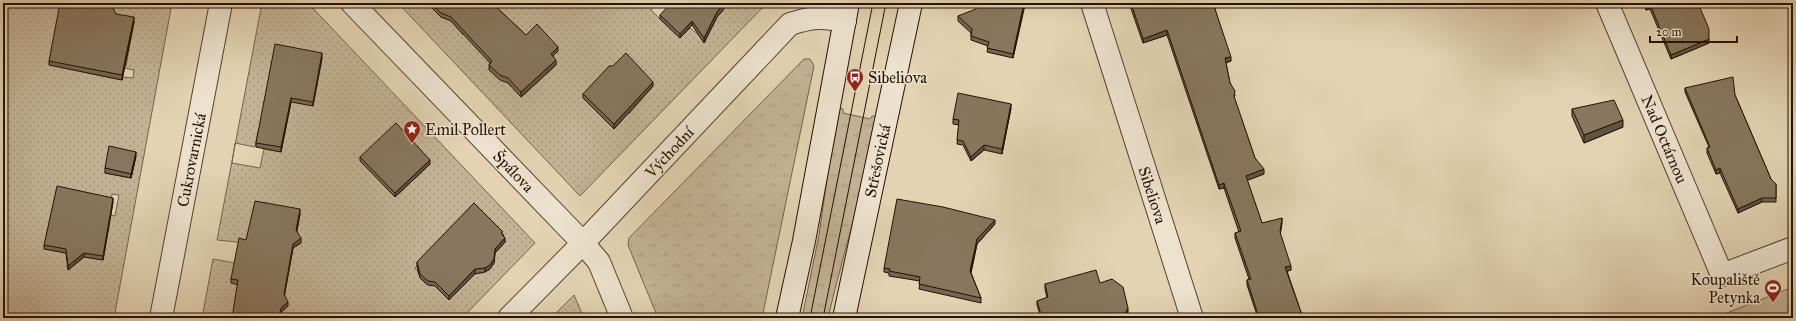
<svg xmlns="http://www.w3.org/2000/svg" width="1796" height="321" font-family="'IM FELL Great Primer',serif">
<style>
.grass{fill:url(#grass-tufts);stroke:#74624b}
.garden{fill:url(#garden-dots);stroke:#74624b;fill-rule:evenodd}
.pitch{fill:#c3b295;stroke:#74624b}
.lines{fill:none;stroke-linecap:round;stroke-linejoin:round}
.street-casing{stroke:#54422e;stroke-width:24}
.secondary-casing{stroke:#251101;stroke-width:24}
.street{stroke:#ede2ce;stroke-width:22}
.secondary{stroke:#ede2ce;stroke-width:22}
.tram{stroke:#251101;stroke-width:1}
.wall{fill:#756551;stroke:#251101}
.shaded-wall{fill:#5f5342;stroke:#251101}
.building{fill:#88765e;stroke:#251101}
.labels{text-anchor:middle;stroke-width:3;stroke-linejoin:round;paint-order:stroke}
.poi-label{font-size:16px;fill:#251101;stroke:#ede2ce;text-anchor:start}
.street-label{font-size:16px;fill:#251101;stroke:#ede2ce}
</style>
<defs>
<pattern id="grass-tufts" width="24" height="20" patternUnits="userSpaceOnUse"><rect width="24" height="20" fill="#c3b295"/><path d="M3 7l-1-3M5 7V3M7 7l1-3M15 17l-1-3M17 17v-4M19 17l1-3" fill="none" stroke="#a7987f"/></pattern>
<pattern id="garden-dots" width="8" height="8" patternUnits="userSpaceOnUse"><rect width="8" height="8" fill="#c3b295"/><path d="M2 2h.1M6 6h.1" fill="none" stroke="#a7987f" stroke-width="1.8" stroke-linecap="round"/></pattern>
</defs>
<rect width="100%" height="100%" fill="#e3d3b3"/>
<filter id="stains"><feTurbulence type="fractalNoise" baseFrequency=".005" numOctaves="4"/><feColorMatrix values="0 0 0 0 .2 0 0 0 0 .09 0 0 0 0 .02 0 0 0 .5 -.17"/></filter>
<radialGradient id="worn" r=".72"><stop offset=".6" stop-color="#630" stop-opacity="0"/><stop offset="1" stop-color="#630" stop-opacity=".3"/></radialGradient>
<g class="grass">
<polygon points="804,59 810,59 814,66 762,318 658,318 628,245 629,238"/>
<polygon points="837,108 843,109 843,113 870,119 872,116 881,117 836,285 828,318 802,318 819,235"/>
</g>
<g class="garden">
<path d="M3 3H172L114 318H3ZM84 5 93 7 92 13 95 14 101 8 112 10 116 18 134 22 126 66 124 68 134 70 133 78 123 77 122 80 49 65 60 7 82 12ZM109 151 136 156 131 178 105 173ZM57 191 111 202 112 194 119 195 115 216 110 215 103 260 84 257 77 263 67 261 66 253 44 249 47 232H49L51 221H50Z"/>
<path d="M262 3H308L535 243 462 318H280L281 312 285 309 284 298 293 248 217 240ZM258 131 281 152 264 149 260 168 232 163 235 143 255 147ZM431 252 428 285C420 281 421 274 415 268Z"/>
<path d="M398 3H434L441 17 449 19 463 35 491 11V3H658L651 10 680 38 690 28 699 35 719 3H767L580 196ZM552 68 507 81 499 79 495 75ZM648 81 653 86 630 113 628 112 614 128 583 98Z"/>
<polygon points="213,259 235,263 238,285 233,318 202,318"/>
<polygon points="574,295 584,318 551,318"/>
</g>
<polygon class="pitch" points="1793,287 1793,318 1714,318"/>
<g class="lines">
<g class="street-casing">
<g id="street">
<polyline points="352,3 583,243 599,262 622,318"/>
<polyline points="1092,3 1192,318"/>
<polyline points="1607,3 1722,275 1793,248"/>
<polyline points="161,318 221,3"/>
<path d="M509 318 583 243 790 24C812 17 821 16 845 21"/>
</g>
</g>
<g class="secondary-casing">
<g id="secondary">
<polyline points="787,318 804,241 848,3"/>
<polyline points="844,318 911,3"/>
</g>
</g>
<use href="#street" class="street"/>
<use href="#secondary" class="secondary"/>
<g class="tram">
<polyline points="810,318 873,3"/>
<polyline points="823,318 886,3"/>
</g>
</g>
<g class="wall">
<polygon points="431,3 494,3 494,5 526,35 558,51 553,56 556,65 521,97 508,83 500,80 489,70 489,65 490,63 451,21 441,17 431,7"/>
<polygon points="1025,3 1013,58 987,52 988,46 971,40 971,33 958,21 958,16"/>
<polygon points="1129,3 1213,3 1231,61 1226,63 1230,83 1235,95 1234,98 1255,158 1264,174 1247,180 1262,223 1282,223 1280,234 1291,270 1287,271 1303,318 1258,318 1247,285 1247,280 1249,279 1235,238 1235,233 1239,232 1224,188 1219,189 1167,35 1143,43"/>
<polygon points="1643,3 1698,3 1709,43 1671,59 1650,9 1646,10"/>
<polygon points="724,9 717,17 704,43 692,25 680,38 660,19 660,15"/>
<polygon points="116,14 134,22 122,80 49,65 49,61"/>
<polygon points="322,58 313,106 291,102 281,152 256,147 256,143"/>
<polygon points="653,86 614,129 583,98 583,94"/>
<polygon points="1685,88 1735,95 1771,179 1776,184 1776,202 1762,202 1738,213 1720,173 1716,174 1707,153 1707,148 1709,147 1685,92"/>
<polygon points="1011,108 1002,154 984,150 971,161 963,145 957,144 959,125 953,124 953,119"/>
<polygon points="1572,109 1623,127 1584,143 1572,116"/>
<polygon points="136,156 131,178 105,173 105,168"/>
<polygon points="360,157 430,164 395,197 360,161"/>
<polygon points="113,202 103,260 84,257 68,270 66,253 44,249 44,245"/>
<polygon points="300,214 297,231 301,243 293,248 284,295 288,306 281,312 238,285 231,283 231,279"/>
<polygon points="995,224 977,244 971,273 981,298 981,303 919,289 920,281 889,276 889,273 884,272 884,268"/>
<polygon points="503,234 505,242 495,253 494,263 490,269 485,272 475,274 449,300 435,286 428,285 420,278 417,267 417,262"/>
<polygon points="1100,283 1128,313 1125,318 1041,318 1037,305 1037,301 1047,298 1045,289 1045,284"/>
</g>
<g class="shaded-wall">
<polygon points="1024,3 1025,5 1013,58 1013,54"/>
<polygon points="724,4 724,9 717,17 704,43 704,38 717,12"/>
<polygon points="1650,4 1650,9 1646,10 1646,6"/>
<polygon points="134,17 134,22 122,80 122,75"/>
<polygon points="692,21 692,25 680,38 680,34"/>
<polygon points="1167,30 1167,35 1143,43 1143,39"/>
<polygon points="1709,39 1709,43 1671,59 1671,55"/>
<polygon points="558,47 558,51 551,58 551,54"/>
<polygon points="322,53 322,58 313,106 313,102"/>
<polygon points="1231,57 1231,61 1225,63 1225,58"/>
<polygon points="556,60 556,65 521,97 521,92"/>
<polygon points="653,82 653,86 614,129 614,124"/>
<polygon points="291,98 291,102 281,152 281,147"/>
<polygon points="1011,104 1011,108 1002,154 1002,149"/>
<polygon points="1623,120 1623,127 1584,143 1584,135"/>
<polygon points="984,145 984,150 971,161 971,157"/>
<polygon points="136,152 136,156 131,178 131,174"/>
<polygon points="430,160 430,164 395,197 395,193"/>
<polygon points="1720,168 1720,173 1716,174 1716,170"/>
<polygon points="1264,169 1264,174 1246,181 1246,176"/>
<polygon points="1224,183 1224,188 1219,189 1219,185"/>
<polygon points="113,198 113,202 103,260 103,256"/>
<polygon points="1762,198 1762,202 1738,213 1738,209"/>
<polygon points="300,209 300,214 296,235 296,230"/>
<polygon points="1282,218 1282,223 1280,236 1280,232"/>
<polygon points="995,220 995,224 977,244 970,276 970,271 977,239"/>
<polygon points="301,238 301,243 293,248 284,298 284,294 293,244"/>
<polygon points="505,238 505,242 495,253 494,263 490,269 485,272 485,268 495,249"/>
<polygon points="84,253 84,257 68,270 68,266"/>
<polygon points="1291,266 1291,270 1285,272 1285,267"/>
<polygon points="475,269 475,274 449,300 449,296"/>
<polygon points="288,302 288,306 281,312 280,318 279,318 281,308"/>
<polygon points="1128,308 1128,313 1125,318 1123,318"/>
</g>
<g class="building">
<polygon points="60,3 98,3 112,6 116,14 134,17 122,75 49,61"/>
<polygon points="431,3 493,3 493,4 526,35 537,24 558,47 551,54 556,60 521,92 508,78 500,75 489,65 492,61 451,17 441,13"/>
<polygon points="671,3 723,3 724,4 717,12 704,38 692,21 680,34 660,15"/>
<polygon points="977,3 1024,3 1013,54 987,48 989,42 971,36 972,29 958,16 976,9"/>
<polygon points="1131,3 1213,3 1231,57 1225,58 1230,83 1235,91 1234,96 1255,158 1264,169 1246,176 1262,223 1282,218 1280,232 1291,266 1285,267 1303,318 1259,318 1247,280 1251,279 1235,233 1241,231 1224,183 1219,185 1167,30 1143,39"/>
<polygon points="1645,3 1698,3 1709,29 1709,39 1671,55 1650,4 1646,6"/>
<polygon points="275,44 322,53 313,102 291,98 281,147 256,143"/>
<polygon points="626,53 653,82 614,124 583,94 609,66 613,66"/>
<polygon points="1733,77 1735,95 1771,179 1776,184 1776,198 1762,198 1738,209 1720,168 1716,170 1707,148 1710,147 1685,88"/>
<polygon points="958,93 1011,104 1002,149 984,145 971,157 963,141 957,140 959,120 953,119"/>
<polygon points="1614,100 1623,120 1584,135 1572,109"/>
<polygon points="396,123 430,160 395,193 360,157"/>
<polygon points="109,146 136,152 131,174 105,168"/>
<polygon points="57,186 113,198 103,256 84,253 68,266 66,249 44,245"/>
<polygon points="897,199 943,207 995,220 977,239 970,271 981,298 919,284 920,277 889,271 890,269 884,268"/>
<polygon points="255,201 300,209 296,230 301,238 293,244 284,294 288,302 281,308 279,318 232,318 238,280 231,279 239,238 246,240"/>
<polygon points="474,203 503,232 501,233 505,238 495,249 494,259 490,265 485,268 475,269 449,296 435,282 428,281 420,274 417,262"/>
<polygon points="1096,270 1100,283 1112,279 1123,287 1128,308 1123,318 1042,318 1037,301 1048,297 1045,284"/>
</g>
<defs>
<g id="bus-pin" transform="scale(0.9)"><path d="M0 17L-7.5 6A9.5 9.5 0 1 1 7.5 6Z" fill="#8f2418" stroke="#ede2ce"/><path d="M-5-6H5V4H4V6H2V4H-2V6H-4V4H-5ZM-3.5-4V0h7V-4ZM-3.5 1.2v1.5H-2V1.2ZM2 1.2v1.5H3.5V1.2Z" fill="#fff"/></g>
<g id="sight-pin" transform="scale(0.9)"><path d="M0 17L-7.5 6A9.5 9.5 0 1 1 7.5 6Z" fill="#8f2418" stroke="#ede2ce"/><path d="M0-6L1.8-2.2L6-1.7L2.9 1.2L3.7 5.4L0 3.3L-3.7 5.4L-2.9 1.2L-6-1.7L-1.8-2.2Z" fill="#fff"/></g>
<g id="stadium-pin" transform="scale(0.9)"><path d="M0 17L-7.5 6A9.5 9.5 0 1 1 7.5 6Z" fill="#8f2418" stroke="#ede2ce"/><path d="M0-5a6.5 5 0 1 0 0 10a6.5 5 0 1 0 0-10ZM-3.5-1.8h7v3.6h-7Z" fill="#fff"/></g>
</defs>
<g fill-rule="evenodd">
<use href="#bus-pin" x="855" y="77"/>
<use href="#sight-pin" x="412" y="129"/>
<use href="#stadium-pin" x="1773" y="288"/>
</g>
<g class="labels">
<g class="poi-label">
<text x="868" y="83">Sibeliova</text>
<text x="425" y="135">Emil Pollert</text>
<text x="1760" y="285" text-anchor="end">Koupaliště<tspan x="1760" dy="18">Petynka</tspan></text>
</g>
<g class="street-label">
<text transform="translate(1665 139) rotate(67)" y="6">Nad Octárnou</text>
<text transform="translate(669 152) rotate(-47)" y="6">Východní</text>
<text transform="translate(191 160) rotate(-79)" y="6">Cukrovarnická</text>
<text transform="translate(877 161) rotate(-78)" y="6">Střešovická</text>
<text transform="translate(514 171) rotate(46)" y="6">Špálova</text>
<text transform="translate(1153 195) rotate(72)" y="6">Sibeliova</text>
</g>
</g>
<rect width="1796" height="321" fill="none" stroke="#e3d3b3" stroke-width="16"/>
<rect x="4" y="4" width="1788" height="313" fill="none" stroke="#251101" stroke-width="2"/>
<rect x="8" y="8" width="1780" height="305" fill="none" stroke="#251101"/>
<path d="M1650 36v6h87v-6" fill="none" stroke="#251101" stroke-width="2"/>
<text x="1656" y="36" font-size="12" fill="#251101" stroke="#ede2ce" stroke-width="3" paint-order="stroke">20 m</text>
<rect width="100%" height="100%" filter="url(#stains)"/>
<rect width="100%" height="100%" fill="url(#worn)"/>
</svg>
